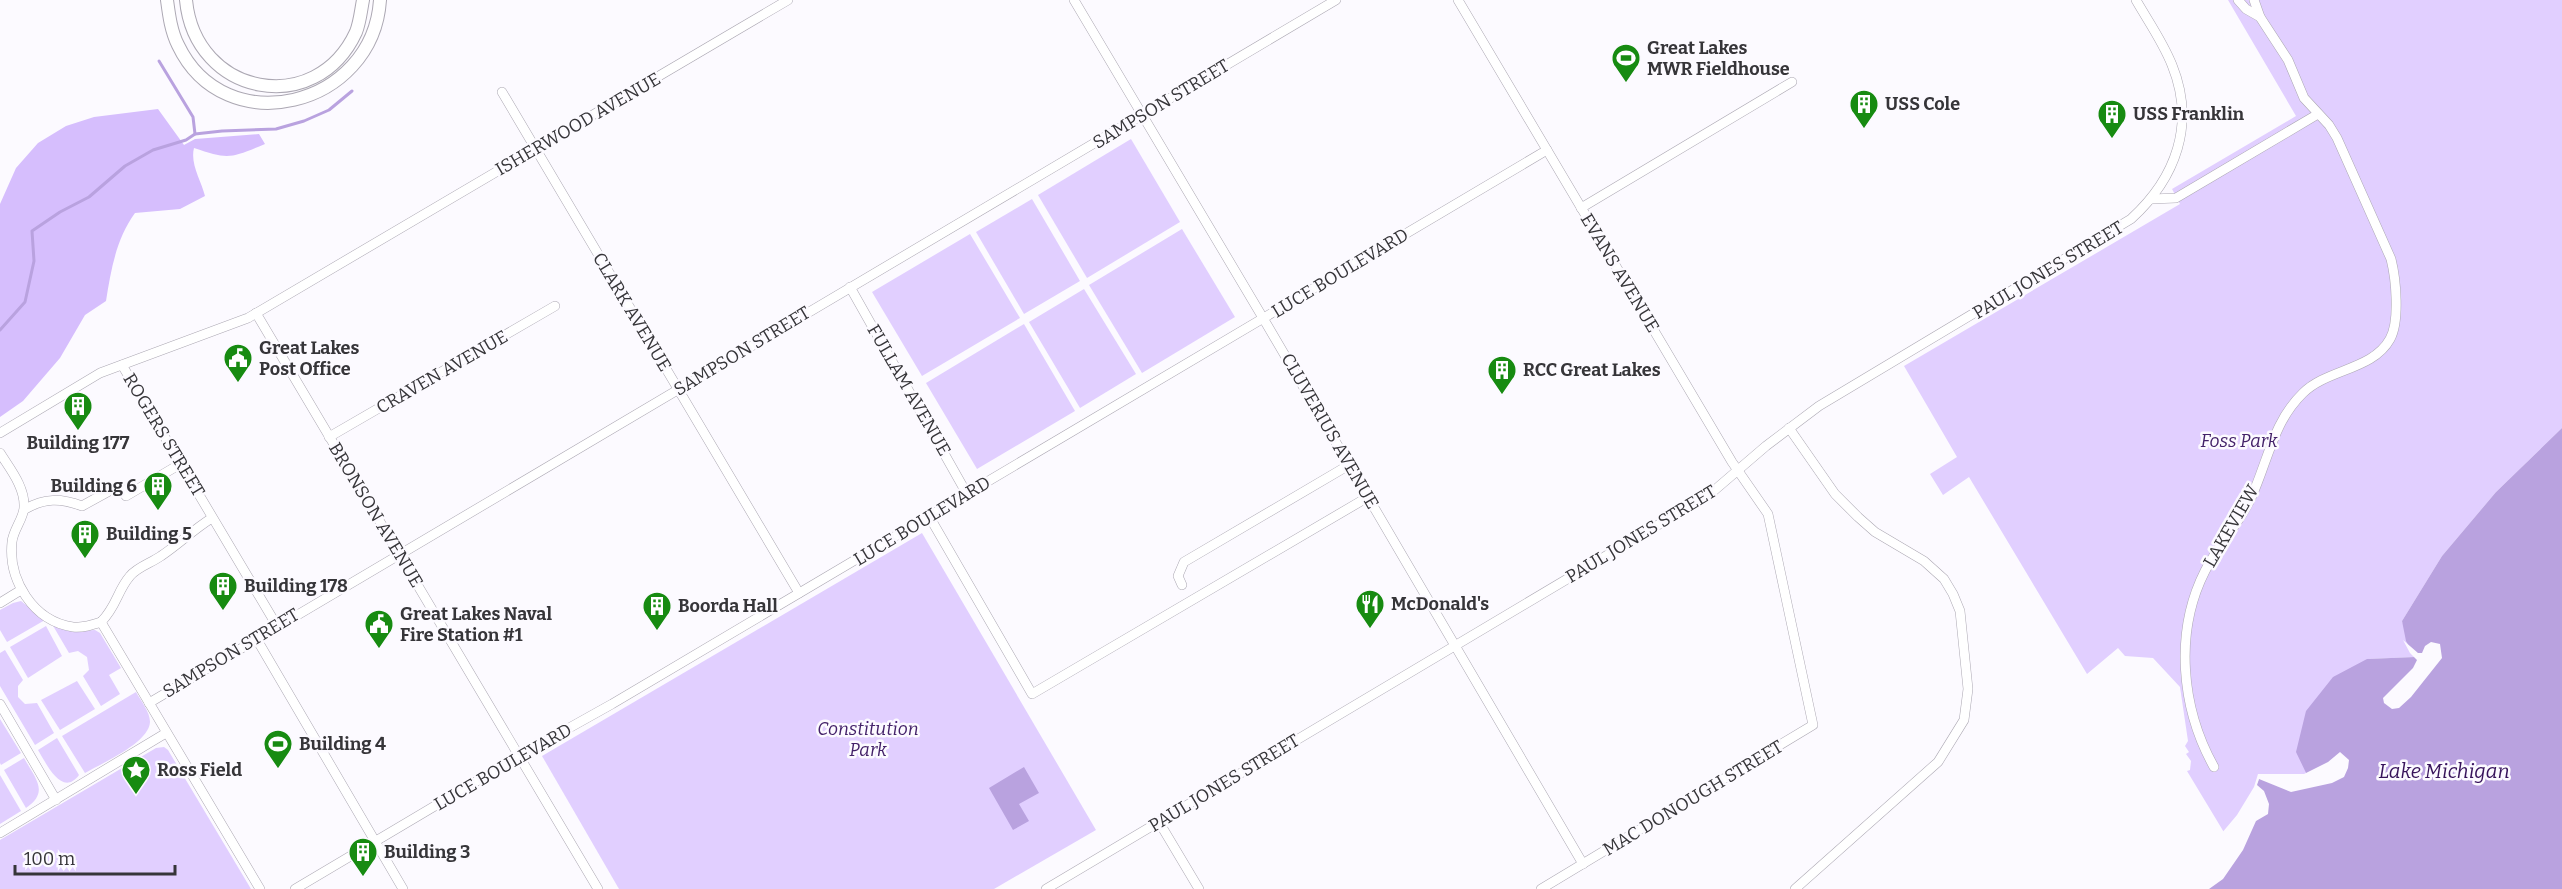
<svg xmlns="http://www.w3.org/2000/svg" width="2562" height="889" font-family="Bitter,serif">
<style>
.green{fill:#e1cfff}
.forest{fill:#d6befd}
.water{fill:#b9a2df}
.pier{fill:#fcfaff}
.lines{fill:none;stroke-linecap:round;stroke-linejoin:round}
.stream{stroke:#b9a2df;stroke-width:3}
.street-casing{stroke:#aca8b3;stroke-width:10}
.secondary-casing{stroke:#aca8b3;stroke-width:14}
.street{stroke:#fff;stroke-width:9}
.secondary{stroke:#fff;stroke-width:12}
.labels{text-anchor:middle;stroke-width:5;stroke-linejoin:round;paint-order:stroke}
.poi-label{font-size:18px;font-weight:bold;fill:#363539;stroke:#fcfaff;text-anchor:start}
.street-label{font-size:18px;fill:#363539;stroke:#fcfaff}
.park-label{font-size:18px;font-style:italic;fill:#432169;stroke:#fcfaff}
.water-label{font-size:20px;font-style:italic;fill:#37135b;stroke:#fcfaff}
</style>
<rect width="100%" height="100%" fill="#fcfaff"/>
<g class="green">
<polygon points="2228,0 2562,0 2562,428 2496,492 2442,556 2402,621 2415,657 2367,659 2308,777 2260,776 2256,788 2225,834 2187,771 2190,770 2191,761 2186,754 2189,752 2185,746 2188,741 2180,687 2153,658 2125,656 2118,648 2087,674 1969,477 1943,495 1930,474 1957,457 1904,366 2180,204 2172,189 2296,116"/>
<polygon points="1131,139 1180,222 1087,278 1038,195"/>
<polygon points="1032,199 1080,281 1024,314 976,232"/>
<polygon points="1182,229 1235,317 1142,373 1089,285"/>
<polygon points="970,234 1020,318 922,376 872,292"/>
<polygon points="1084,289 1136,374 1080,408 1029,322"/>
<polygon points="1024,324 1075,411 977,469 926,383"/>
<polygon points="922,533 1096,830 994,889 619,889 542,756"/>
<polygon points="21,601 45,620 7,642 0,630 0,610 13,603"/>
<polygon points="52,624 79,631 95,630 100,633 121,668 109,675 120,694 101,706 83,676 89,670 87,657 78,651 69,653"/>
<polygon points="46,626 62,656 28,678 10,647"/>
<polygon points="5,650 23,680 18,686 18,697 25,704 37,703 54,733 35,745 0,686 0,653"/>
<polygon points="77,681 95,709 60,730 41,700"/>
<path d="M136 692C141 701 150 712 150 722 149 743 102 763 85 773L62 736Z"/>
<polygon points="0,719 21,753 1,765 0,763"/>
<path d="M57 738 79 775C62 798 46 763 38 750Z"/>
<polygon points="164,747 168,750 251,889 0,889 0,840 156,748"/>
<path d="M24 758C35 778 50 792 26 808L4 770Z"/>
<polygon points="0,775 21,811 0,824"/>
</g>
<path class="forest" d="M158 109 184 145 195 139 259 134 265 144C231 158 229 160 194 148 190 164 201 180 205 196L180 209 135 213C116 239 111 270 106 301L85 315 60 358 23 401 0 417V204L16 168 38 143 66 126 94 117Z"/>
<g class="water">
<path d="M2562 428V889H2159C2167 884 2176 880 2184 875 2210 856 2250 806 2260 776L2308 777 2296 752 2306 711 2333 677 2367 659 2415 657 2406 641 2402 621 2442 556 2496 492Z"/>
<polygon points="1024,767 1039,793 1019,804 1029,821 1013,830 989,788"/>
</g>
<g class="pier">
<polygon points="2403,640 2418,653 2422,653 2425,646 2431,642 2440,644 2442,658 2411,697 2399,708 2392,709 2384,703 2383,698 2413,668 2417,660 2410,653"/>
<polygon points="2340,752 2349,760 2348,768 2344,777 2332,783 2291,792 2259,779 2257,785 2264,791 2269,804 2268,814 2256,821 2243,850 2223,879 2209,889 2156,889 2183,872 2216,840 2237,815 2254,787 2258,774 2304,774 2328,762"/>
</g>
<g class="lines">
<g class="stream">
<polyline points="159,61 193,117 195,134"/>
<polyline points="0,330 25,302 34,261 32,231 60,212 89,197 125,166 153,150 186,140 195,134 222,131 276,129 304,121 329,110 352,91"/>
</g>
<g class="street-casing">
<g id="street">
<polyline points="1074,0 1263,318 1583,864"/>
<polyline points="1458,0 1732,462 1768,514 1813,725 1541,889"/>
<polyline points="2238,0 2246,9 2260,17"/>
<polyline points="502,92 799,593"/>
<polyline points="2152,199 2176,198 2318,114"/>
<polyline points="1581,208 1792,82"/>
<polyline points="850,287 967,494"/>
<polyline points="256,313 598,889"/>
<polyline points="122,365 277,626"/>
<polyline points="1789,428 1835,494 1858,517 1875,532 1924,561 1944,579 1953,594 1960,611 1968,689 1964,720 1938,762 1795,889"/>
<polyline points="0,433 100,373 248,318 788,0"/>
<polyline points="329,437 555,306"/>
<path d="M0 453C10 469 25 487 24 507 24 518 13 530 12 542 8 580 33 621 73 627 83 628 92 625 101 622"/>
<path d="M25 509C45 498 60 498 82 506L111 490 121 488 126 496 182 463"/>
<polyline points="929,516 1032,694 1368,497"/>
<polyline points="1182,585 1178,576 1184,562 1349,465"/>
<polyline points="0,603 21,590"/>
<polyline points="101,622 260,889"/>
<path d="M101 622C117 606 117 591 130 576 137 567 151 563 161 556 179 544 194 529 212 518"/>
<polyline points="256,638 403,889"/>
<polyline points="149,703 1336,0"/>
<polyline points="0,704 56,800"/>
<path d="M2214 767C2181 708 2174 632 2205 571 2218 545 2239 524 2251 498 2268 461 2273 422 2303 393 2327 369 2373 370 2390 339 2400 321 2396 279 2391 259L2337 138 2329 125 2304 98 2288 60 2260 17 2254 0"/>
<polyline points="1159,822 1199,889"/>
<polyline points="0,833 166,733"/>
<polyline points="295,889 519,756 612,704 1547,150"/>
<path d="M1046 889 1710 494 1766 446 1819 406 2131 219C2176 178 2196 124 2172 65 2163 42 2148 21 2136 0"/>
</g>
</g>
<g class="secondary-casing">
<g id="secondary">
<path d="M167 0C169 15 171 31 178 45 225 144 373 107 380 0"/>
<path d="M186 0C195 96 316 119 356 32 360 22 361 10 363 0"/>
</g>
</g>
<use href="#street" class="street"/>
<use href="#secondary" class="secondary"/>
</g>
<defs>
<g id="stadium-pin" transform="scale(1.5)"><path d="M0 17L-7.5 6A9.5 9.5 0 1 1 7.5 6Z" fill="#178b11" stroke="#fcfaff"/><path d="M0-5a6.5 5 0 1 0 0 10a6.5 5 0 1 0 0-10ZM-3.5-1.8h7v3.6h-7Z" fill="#fff"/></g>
<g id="building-pin" transform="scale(1.5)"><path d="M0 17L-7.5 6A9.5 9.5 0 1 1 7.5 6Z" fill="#178b11" stroke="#fcfaff"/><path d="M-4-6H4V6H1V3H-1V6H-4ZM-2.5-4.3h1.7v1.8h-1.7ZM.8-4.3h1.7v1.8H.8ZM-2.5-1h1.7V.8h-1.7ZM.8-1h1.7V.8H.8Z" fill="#fff"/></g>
<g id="civic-pin" transform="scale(1.5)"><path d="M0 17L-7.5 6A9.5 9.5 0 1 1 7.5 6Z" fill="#178b11" stroke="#fcfaff"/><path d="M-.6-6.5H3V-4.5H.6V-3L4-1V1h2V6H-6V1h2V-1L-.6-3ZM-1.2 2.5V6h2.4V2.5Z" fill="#fff"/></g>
<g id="restaurant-pin" transform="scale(1.5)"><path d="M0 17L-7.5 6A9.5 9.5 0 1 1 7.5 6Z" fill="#178b11" stroke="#fcfaff"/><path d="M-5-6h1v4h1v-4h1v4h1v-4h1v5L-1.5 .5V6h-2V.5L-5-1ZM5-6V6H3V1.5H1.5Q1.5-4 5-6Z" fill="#fff"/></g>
<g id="sight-pin" transform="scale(1.5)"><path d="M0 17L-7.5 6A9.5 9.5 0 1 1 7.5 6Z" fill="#178b11" stroke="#fcfaff"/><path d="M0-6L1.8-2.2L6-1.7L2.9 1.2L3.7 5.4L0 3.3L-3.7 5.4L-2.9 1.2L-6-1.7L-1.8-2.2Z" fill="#fff"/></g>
</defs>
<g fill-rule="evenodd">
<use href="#stadium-pin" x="1626" y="58"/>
<use href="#building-pin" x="1864" y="104"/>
<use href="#building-pin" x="2112" y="114"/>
<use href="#civic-pin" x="238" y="358"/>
<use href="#building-pin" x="1502" y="370"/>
<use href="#building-pin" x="78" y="406"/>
<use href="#building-pin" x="158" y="486"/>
<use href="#building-pin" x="85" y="534"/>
<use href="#building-pin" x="223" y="586"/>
<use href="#restaurant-pin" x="1370" y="604"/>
<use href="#building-pin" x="657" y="606"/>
<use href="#civic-pin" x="379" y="624"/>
<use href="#stadium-pin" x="278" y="744"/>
<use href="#sight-pin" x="136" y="770"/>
<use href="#building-pin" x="363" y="852"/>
</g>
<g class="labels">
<g class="poi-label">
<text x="1647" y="54">Great Lakes<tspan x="1647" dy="21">MWR Fieldhouse</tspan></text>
<text x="1885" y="110">USS Cole</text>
<text x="2133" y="120">USS Franklin</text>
<text x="259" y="354">Great Lakes<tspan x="259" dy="21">Post Office</tspan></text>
<text x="1523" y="376">RCC Great Lakes</text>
<text x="78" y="449" text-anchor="middle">Building 177</text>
<text x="137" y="492" text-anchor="end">Building 6</text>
<text x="106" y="540">Building 5</text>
<text x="244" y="592">Building 178</text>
<text x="1391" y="610">McDonald's</text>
<text x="678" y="612">Boorda Hall</text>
<text x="400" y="620">Great Lakes Naval<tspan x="400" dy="21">Fire Station #1</tspan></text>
<text x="299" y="750">Building 4</text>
<text x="157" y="776">Ross Field</text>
<text x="384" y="858">Building 3</text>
</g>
<g class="street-label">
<text transform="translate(1161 104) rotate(-31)" y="6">SAMPSON STREET</text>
<text transform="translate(578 124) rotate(-30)" y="6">ISHERWOOD AVENUE</text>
<text transform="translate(2048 270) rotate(-31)" y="6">PAUL JONES STREET</text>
<text transform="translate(1340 273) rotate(-31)" y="6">LUCE BOULEVARD</text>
<text transform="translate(1620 273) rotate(59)" y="6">EVANS AVENUE</text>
<text transform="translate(632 312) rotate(59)" y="6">CLARK AVENUE</text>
<text transform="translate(742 351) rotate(-31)" y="6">SAMPSON STREET</text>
<text transform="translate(442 372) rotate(-30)" y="6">CRAVEN AVENUE</text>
<text transform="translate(909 390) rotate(60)" y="6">FULLAM AVENUE</text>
<text transform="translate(1330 431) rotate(60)" y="6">CLUVERIUS AVENUE</text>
<text transform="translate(164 435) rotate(59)" y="6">ROGERS STREET</text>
<text transform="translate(376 515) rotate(59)" y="6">BRONSON AVENUE</text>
<text transform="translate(922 521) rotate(-31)" y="6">LUCE BOULEVARD</text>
<text transform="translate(2231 526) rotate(-60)" y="6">LAKEVIEW</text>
<text transform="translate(1641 534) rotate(-31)" y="6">PAUL JONES STREET</text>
<text transform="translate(231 653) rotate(-31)" y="6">SAMPSON STREET</text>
<text transform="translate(503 767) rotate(-30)" y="6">LUCE BOULEVARD</text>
<text transform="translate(1224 783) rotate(-31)" y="6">PAUL JONES STREET</text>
<text transform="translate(1693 798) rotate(-31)" y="6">MAC DONOUGH STREET</text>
</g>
<g class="park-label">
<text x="2239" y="447">Foss Park</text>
<text x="868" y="735">Constitution<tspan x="868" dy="21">Park</tspan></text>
</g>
<g class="water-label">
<text x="2444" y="778">Lake Michigan</text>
</g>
</g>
<path d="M15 865v9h160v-9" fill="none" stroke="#363539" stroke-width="3"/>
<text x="24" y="865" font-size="18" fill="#363539" stroke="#fcfaff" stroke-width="4.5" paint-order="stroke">100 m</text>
</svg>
